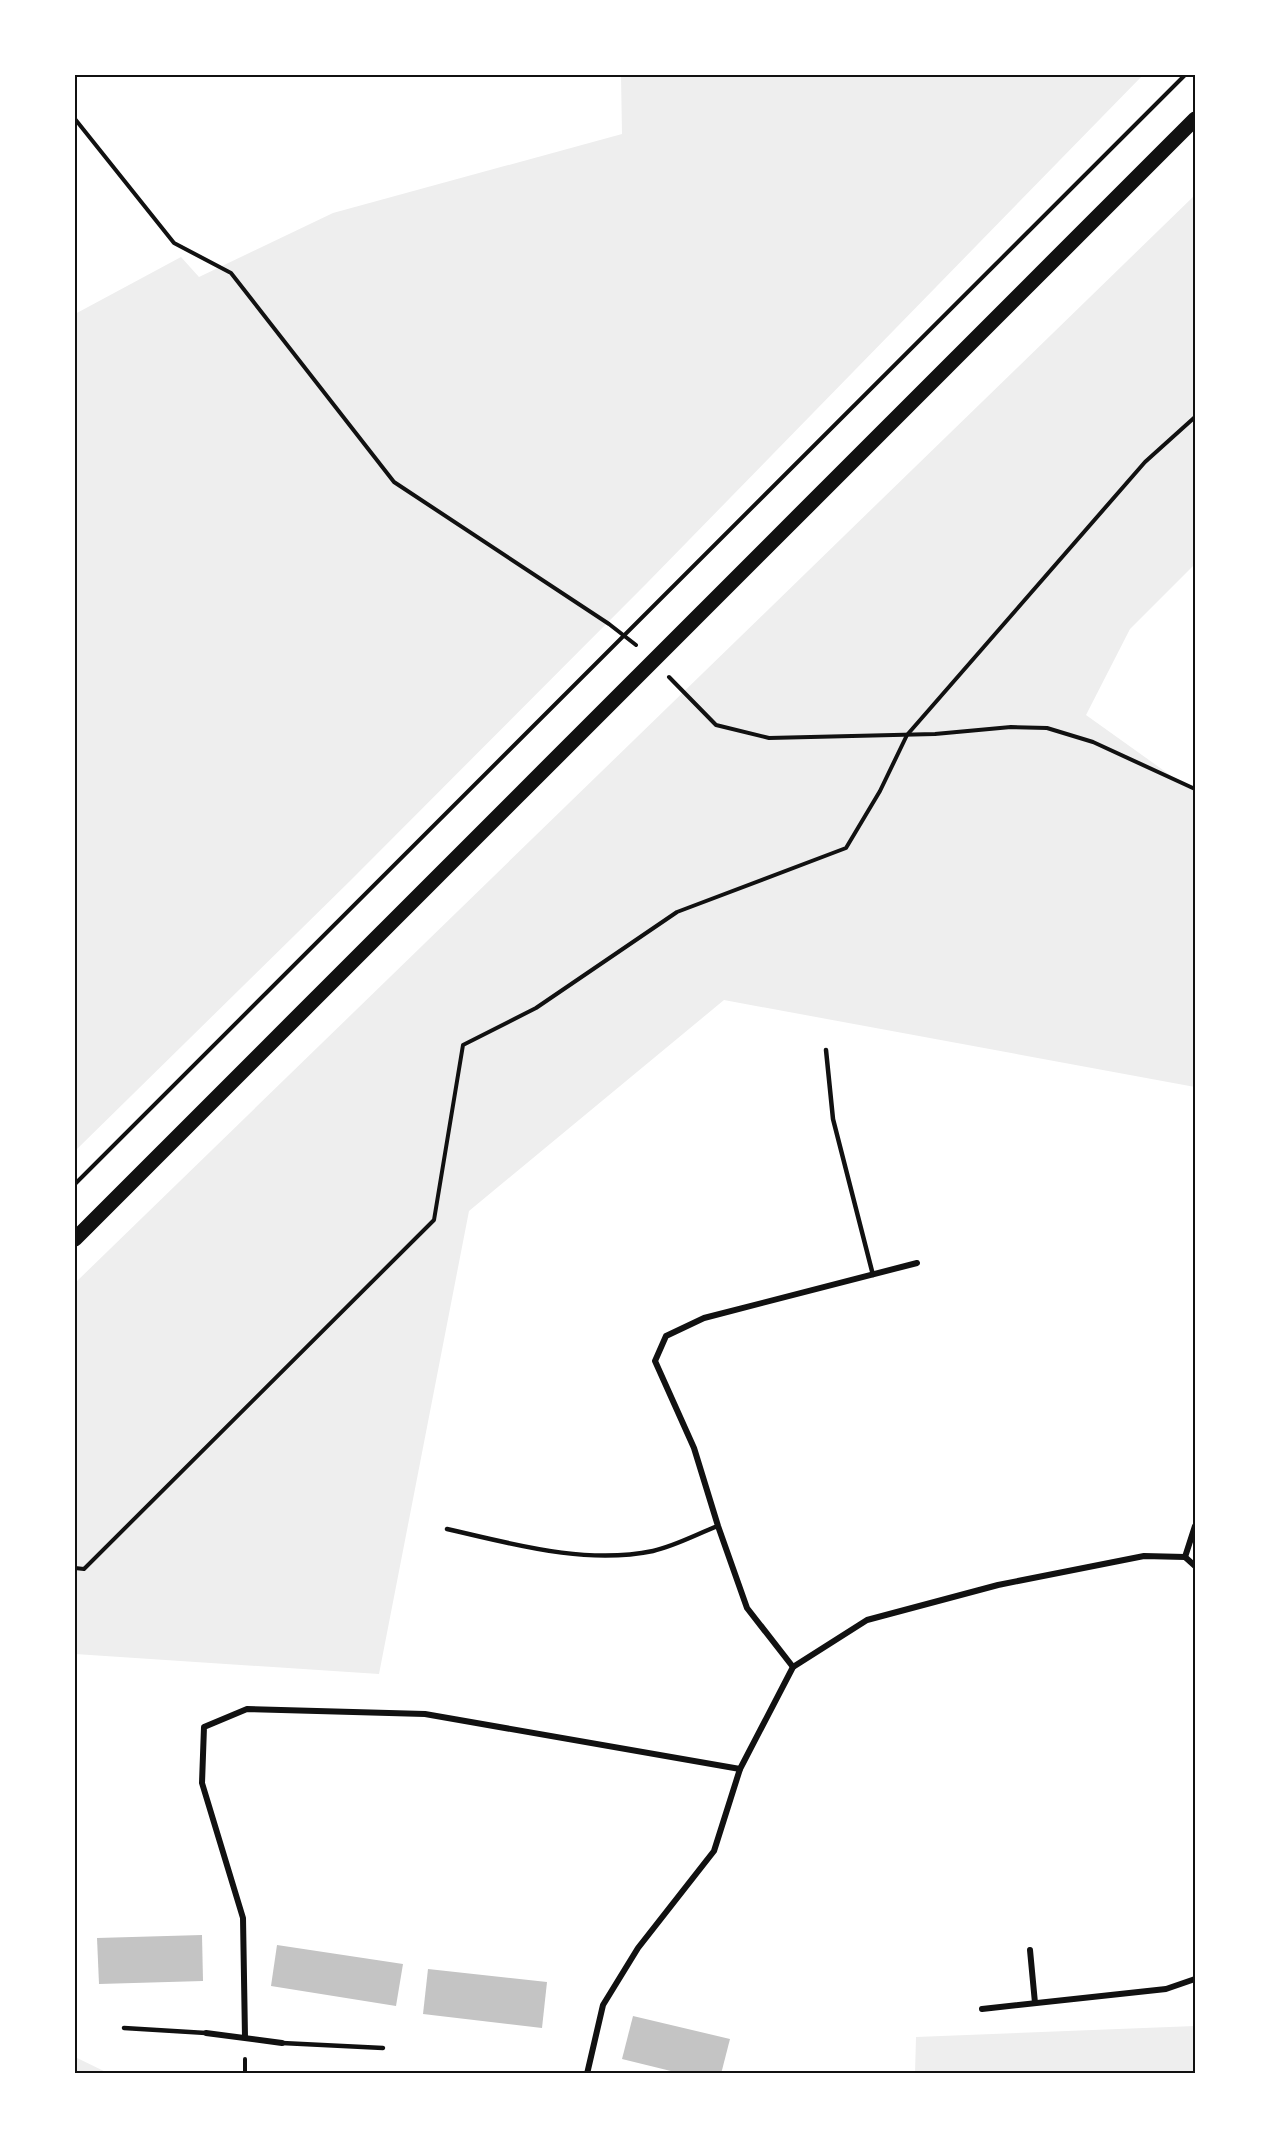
<svg xmlns="http://www.w3.org/2000/svg" width="1270" height="2149" font-family="'Work Sans',sans-serif">
<style>
.green{fill:#eee}
.building{fill:#c4c4c4}
.lines{fill:none;stroke-linecap:round;stroke-linejoin:round}
.path{stroke:#111;stroke-width:4}
.service{stroke:#111;stroke-width:4.5}
.minor{stroke:#111;stroke-width:6}
.primary{stroke:#111;stroke-width:15}
.neatline{fill:none;stroke:#111;stroke-width:2}
</style>
<rect width="100%" height="100%" fill="#fff"/>
<g class="green">
<polygon points="621,75 1143,75 647,583 351,880 75,1151 75,314 181,257 199,277 333,213 622,134"/>
<polygon points="1195,195 1195,564 1130,629 1086,715 1177,780 1195,789 1195,1087 724,1000 469,1211 379,1674 75,1654 75,1283"/>
<polygon points="1195,2026 1195,2074 915,2074 916,2037"/>
<polygon points="75,2057 110,2074 75,2074"/>
</g>
<g class="building">
<polygon points="202,1935 203,1981 99,1984 97,1938"/>
<polygon points="277,1945 403,1964 396,2006 271,1986"/>
<polygon points="428,1969 547,1982 542,2028 423,2014"/>
<polygon points="633,2016 730,2039 721,2074 683,2074 622,2059"/>
</g>
<g class="lines">
<g class="path">
<polyline points="75,119 174,243 231,273 394,482 609,624 636,645"/>
<polyline points="669,677 716,725 769,738 935,734 1011,727 1047,728 1093,742 1195,789"/>
<polyline points="75,1184 1185,75"/>
<polyline points="75,1568 84,1569 434,1220 463,1045 536,1008 677,912 846,848 880,791 907,735 1145,462 1195,417"/>
<polyline points="245,2074 245,2059"/>
</g>
<g class="service">
<polyline points="826,1050 833,1119 873,1275"/>
<path d="M447 1529C513 1544 585 1565 653 1551 675 1546 697 1534 718 1526"/>
<polyline points="124,2028 206,2033"/>
<polyline points="282,2043 383,2048"/>
</g>
<g class="minor">
<polyline points="1185,1557 1195,1526"/>
<polyline points="793,1667 747,1608 718,1526 694,1448 655,1361 666,1336 704,1318 917,1263"/>
<polyline points="1030,1950 1035,2003"/>
<polyline points="982,2009 1166,1989 1195,1979"/>
<polyline points="206,2033 282,2043"/>
<polyline points="245,2037 243,1918 202,1783 204,1727 247,1709 425,1714 740,1769"/>
<polyline points="587,2074 603,2005 638,1948 714,1851 740,1769 793,1667 867,1620 998,1585 1144,1556 1185,1557 1195,1566"/>
</g>
<polyline class="primary" points="75,1239 1195,119"/>
</g>
<rect width="1270" height="2149" fill="none" stroke="#ffffff" stroke-width="153"/>
<rect x="76" y="76" width="1118" height="1996" class="neatline"/>
</svg>
